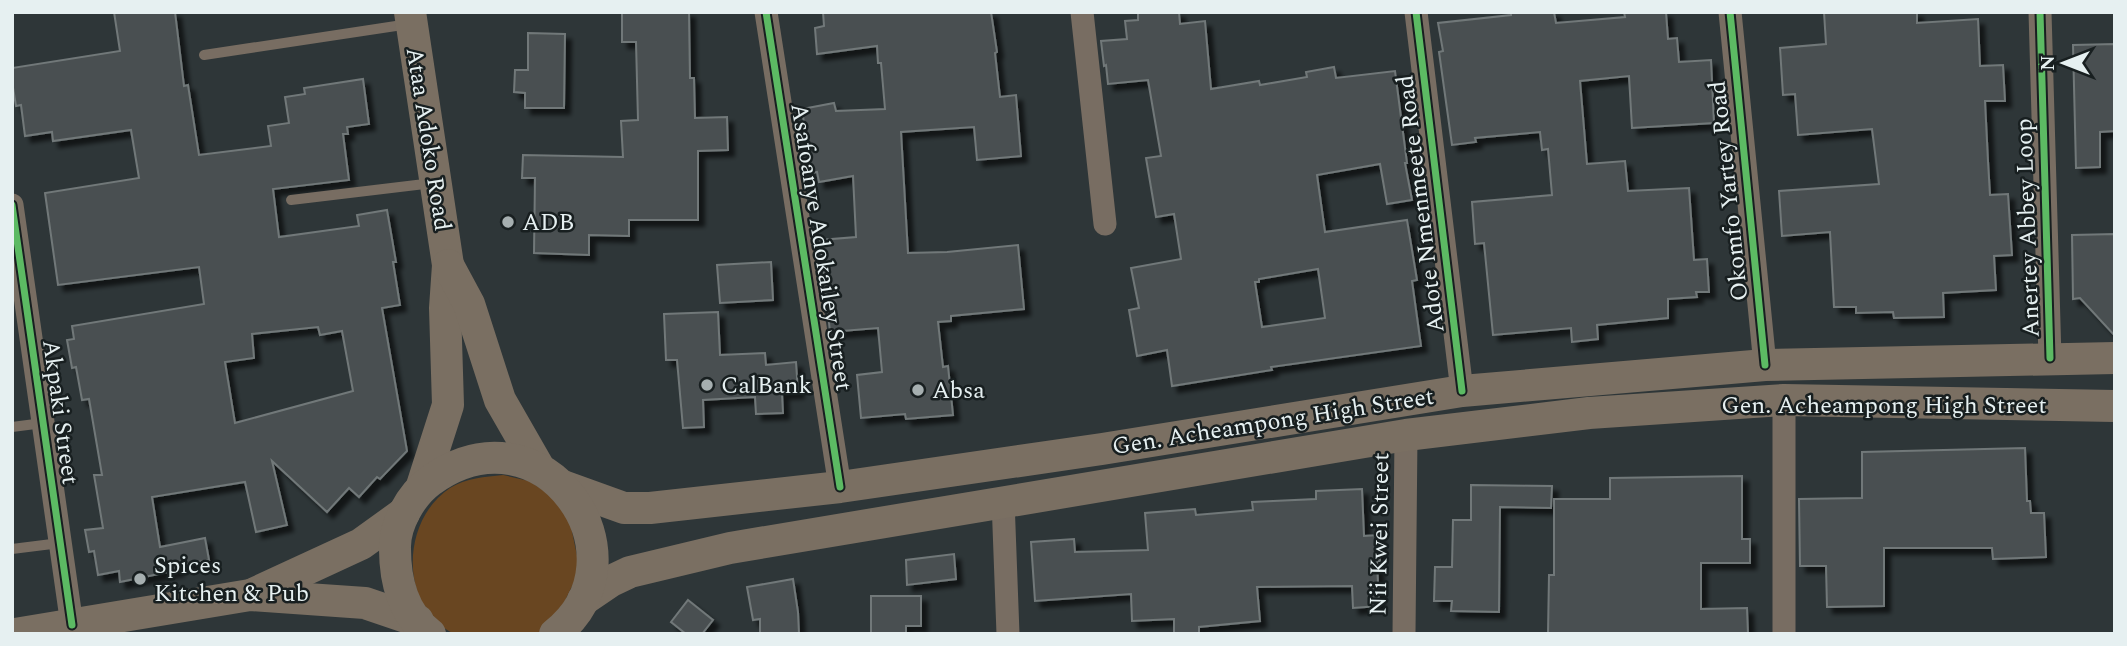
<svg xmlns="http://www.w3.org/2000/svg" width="2127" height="646" font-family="Spectral,serif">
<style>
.green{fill:#694621}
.building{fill:#4a5051;stroke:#717879;stroke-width:2;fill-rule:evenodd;filter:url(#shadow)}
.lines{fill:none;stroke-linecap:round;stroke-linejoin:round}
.lane{stroke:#786d62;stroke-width:10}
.street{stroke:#786d62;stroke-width:23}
.secondary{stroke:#7a6f62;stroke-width:32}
.cycleway-casing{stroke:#181f20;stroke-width:11}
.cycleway{stroke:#5cba63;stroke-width:7}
.poi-dot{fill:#a6afb0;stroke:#181f20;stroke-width:2.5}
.labels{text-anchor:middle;stroke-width:5;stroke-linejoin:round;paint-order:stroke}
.street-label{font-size:24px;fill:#e6f0f1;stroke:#181f20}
.poi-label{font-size:24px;fill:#e6f0f1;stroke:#181f20;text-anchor:start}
</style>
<defs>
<filter id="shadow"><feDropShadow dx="6" dy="6" stdDeviation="2" flood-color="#0009"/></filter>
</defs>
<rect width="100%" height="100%" fill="#2e3638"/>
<path class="green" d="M503 475 529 481 552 496 569 517 580 570 555 621 537 634H455C398 608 401 520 450 488 466 478 485 477 503 475Z"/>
<g class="building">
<path d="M114 12H175L184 86 188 85 199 155 271 146 268 126 289 123 285 97 305 94 304 88 363 79 369 124 347 127 348 134H343L349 180 273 189 279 237 359 226 357 215 387 210 396 262H393L400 305 382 308 407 451 380 479 377 477 359 497 349 488 327 512 272 461 287 525 256 532 245 482 152 497 160 547 205 538 209 560 177 566 178 570 120 582 119 571 98 575 94 551 89 552 85 530 103 528 94 475H102L89 399 82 400 76 367 72 368 67 340 74 339 72 326 204 304 199 267 58 285 45 193 139 178 131 130 53 141 52 132 25 136 21 105 16 106 12 82V68L120 51ZM318 327 320 335 342 331 353 391 235 423 225 362 254 358 252 334Z"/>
<polygon points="622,12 689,12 690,78 694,78 695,118 727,117 728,150 698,151 698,220 629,220 629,236 589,235 589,255 534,253 535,178 522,178 523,155 623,157 621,121 638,120 636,42 622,42"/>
<polygon points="823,12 991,12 997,52 995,53 1000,97 1016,95 1021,156 977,160 974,127 901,132 908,253 947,252 1018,245 1024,309 951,316 951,321 938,322 943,367 948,366 953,415 906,419 905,414 861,418 857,375 882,372 878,328 830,332 820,240 856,237 853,176 819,182 817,172 811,173 802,109 834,103 836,111 885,109 881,63 878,63 877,46 817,54 815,28 824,26"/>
<path d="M1138 12H1179L1180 24 1205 21 1211 89 1259 81 1260 85 1307 77 1306 72 1334 67 1336 78 1395 71 1407 163H1405L1412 200 1387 204 1380 164 1317 175 1325 232 1407 220 1417 280 1412 281 1421 346 1271 367 1272 370 1172 386 1167 350 1137 356 1129 310 1139 308 1131 268 1181 259 1174 214 1156 217 1146 158 1161 156 1148 80 1108 84 1106 65 1104 66 1101 41 1127 39 1125 21 1138 20ZM1318 269 1325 318 1262 327 1255 282H1259V279Z"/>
<polygon points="1511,12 1554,12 1556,23 1625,17 1624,12 1666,12 1668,39 1677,38 1679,62 1711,60 1714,123 1632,128 1629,76 1580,81 1587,164 1625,161 1628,191 1689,188 1694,260 1707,259 1709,292 1696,292 1697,297 1668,299 1668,318 1597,325 1598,339 1572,342 1571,328 1493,335 1484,243 1475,244 1472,202 1552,195 1548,149 1542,150 1540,132 1475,138 1476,142 1452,145 1439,52 1443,51 1438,23 1511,15"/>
<polygon points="1824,12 1917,12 1917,23 1978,19 1980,66 2003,65 2005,101 1985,101 1988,161 1990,195 2008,194 2012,255 1994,256 1996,290 1943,293 1944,317 1894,318 1893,312 1856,313 1856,307 1834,307 1830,232 1782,236 1779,191 1879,184 1872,129 1798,135 1795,94 1783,95 1780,48 1826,44"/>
<polygon points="528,33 565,34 564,108 525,108 525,93 514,92 515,70 528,70"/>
<polygon points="2115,44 2115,131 2100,132 2100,167 2076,168 2073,45"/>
<polygon points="2115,234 2115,336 2080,298 2073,299 2072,235"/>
<polygon points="771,262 773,300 720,303 717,265"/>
<polygon points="718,312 720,355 765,353 766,365 796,362 798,392 782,393 783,413 756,414 755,397 703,400 704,427 683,428 677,360 666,360 664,314"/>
<polygon points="2025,448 2027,501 2030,501 2031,513 2044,513 2046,557 1993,559 1992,548 1884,548 1884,606 1827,607 1826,566 1800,566 1799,499 1862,498 1862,452"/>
<polygon points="1742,476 1742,539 1750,539 1750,563 1701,563 1701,609 1747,608 1748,634 1548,634 1549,575 1554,575 1554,499 1610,499 1610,478"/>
<polygon points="1471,485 1552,486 1551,508 1500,507 1499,612 1451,611 1452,601 1434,601 1435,567 1452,567 1453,520 1471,520"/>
<polygon points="1362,489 1364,536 1379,535 1380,561 1377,561 1379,606 1353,608 1352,586 1257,587 1260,621 1199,627 1199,634 1174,634 1174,619 1132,621 1131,594 1035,601 1031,542 1074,539 1075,552 1148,550 1145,513 1195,509 1196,515 1253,510 1252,502 1316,499 1316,491"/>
<polygon points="954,554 956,579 907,585 906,560"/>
<polygon points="793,579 798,612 799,634 760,634 760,619 753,620 747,587"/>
<polygon points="871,596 921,596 921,626 906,626 906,634 871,634"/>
<polygon points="688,600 713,620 702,634 686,634 671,622"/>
</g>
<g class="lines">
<g class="lane">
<polyline points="204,55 409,24"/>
<polyline points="291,200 433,183"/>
<polyline points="12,427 43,423"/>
<polyline points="12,549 60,543"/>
</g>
<g class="street">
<polyline points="766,12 840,487"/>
<polyline points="1082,12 1105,224"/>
<polyline points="1416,12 1462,391"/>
<polyline points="1730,12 1765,365"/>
<polyline points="2040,12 2050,358"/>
<polyline points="12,205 72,625"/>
<polyline points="1003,500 1008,634"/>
<polyline points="1404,634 1406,435"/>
<polyline points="1784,634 1784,400"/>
</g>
<g class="secondary">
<polyline points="410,12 448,265 445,308 448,405 422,486"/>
<polyline points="448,265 469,304 500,400 539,468"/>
<polyline points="563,486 624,508 650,508 840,487 1102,449 1462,391 1765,365 2115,358"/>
<polyline points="255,593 361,544 404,513"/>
<polyline points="583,600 611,581 630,572 730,548 1406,435 1589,413 1784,400 2115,406"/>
<polyline points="15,634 250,595 365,603 418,621"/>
<path d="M430 634C403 615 395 580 395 549 394 525 411 495 430 481 544 398 652 558 555 634"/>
</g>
<g class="cycleway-casing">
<g id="cycleway">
<polyline points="766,12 840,487"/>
<polyline points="1416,12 1462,391"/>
<polyline points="1730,12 1765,365"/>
<polyline points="2040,12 2050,358"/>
<polyline points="12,205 72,625"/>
</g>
</g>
<use href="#cycleway" class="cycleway"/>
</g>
<g class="poi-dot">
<circle cx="508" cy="222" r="7"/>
<circle cx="707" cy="385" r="7"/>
<circle cx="918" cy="390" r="7"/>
<circle cx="140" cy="579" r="7"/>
</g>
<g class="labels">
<g class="street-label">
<text transform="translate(429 139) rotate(81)" y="8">Ataa Adoko Road</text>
<text transform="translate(1728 191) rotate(-96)" y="8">Okomfo Yartey Road</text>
<text transform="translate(1420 204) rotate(-97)" y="8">Adote Nmenmeete Road</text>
<text transform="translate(2027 228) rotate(-92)" y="8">Anertey Abbey Loop</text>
<text transform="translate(822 247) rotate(81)" y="8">Asafoanye Adokailey Street</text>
<text x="1884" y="413">Gen. Acheampong High Street</text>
<text transform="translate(61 412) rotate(82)" y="8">Akpaki Street</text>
<text transform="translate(1273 421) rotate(-9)" y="8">Gen. Acheampong High Street</text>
<text transform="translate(1379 534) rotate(-89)" y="8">Nii Kwei Street</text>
</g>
<g class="poi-label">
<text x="522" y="230">ADB</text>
<text x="721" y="393">CalBank</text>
<text x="932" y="398">Absa</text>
<text x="154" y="573">Spices<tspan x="154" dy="28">Kitchen &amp; Pub</tspan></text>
</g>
</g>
<rect width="2127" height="646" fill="none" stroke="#e6f0f1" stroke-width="28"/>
<g transform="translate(2064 63) rotate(270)" stroke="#181f20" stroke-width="5" paint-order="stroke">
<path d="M0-5L12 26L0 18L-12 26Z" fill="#e6f0f1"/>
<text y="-10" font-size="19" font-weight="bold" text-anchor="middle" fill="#e6f0f1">N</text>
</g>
</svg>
